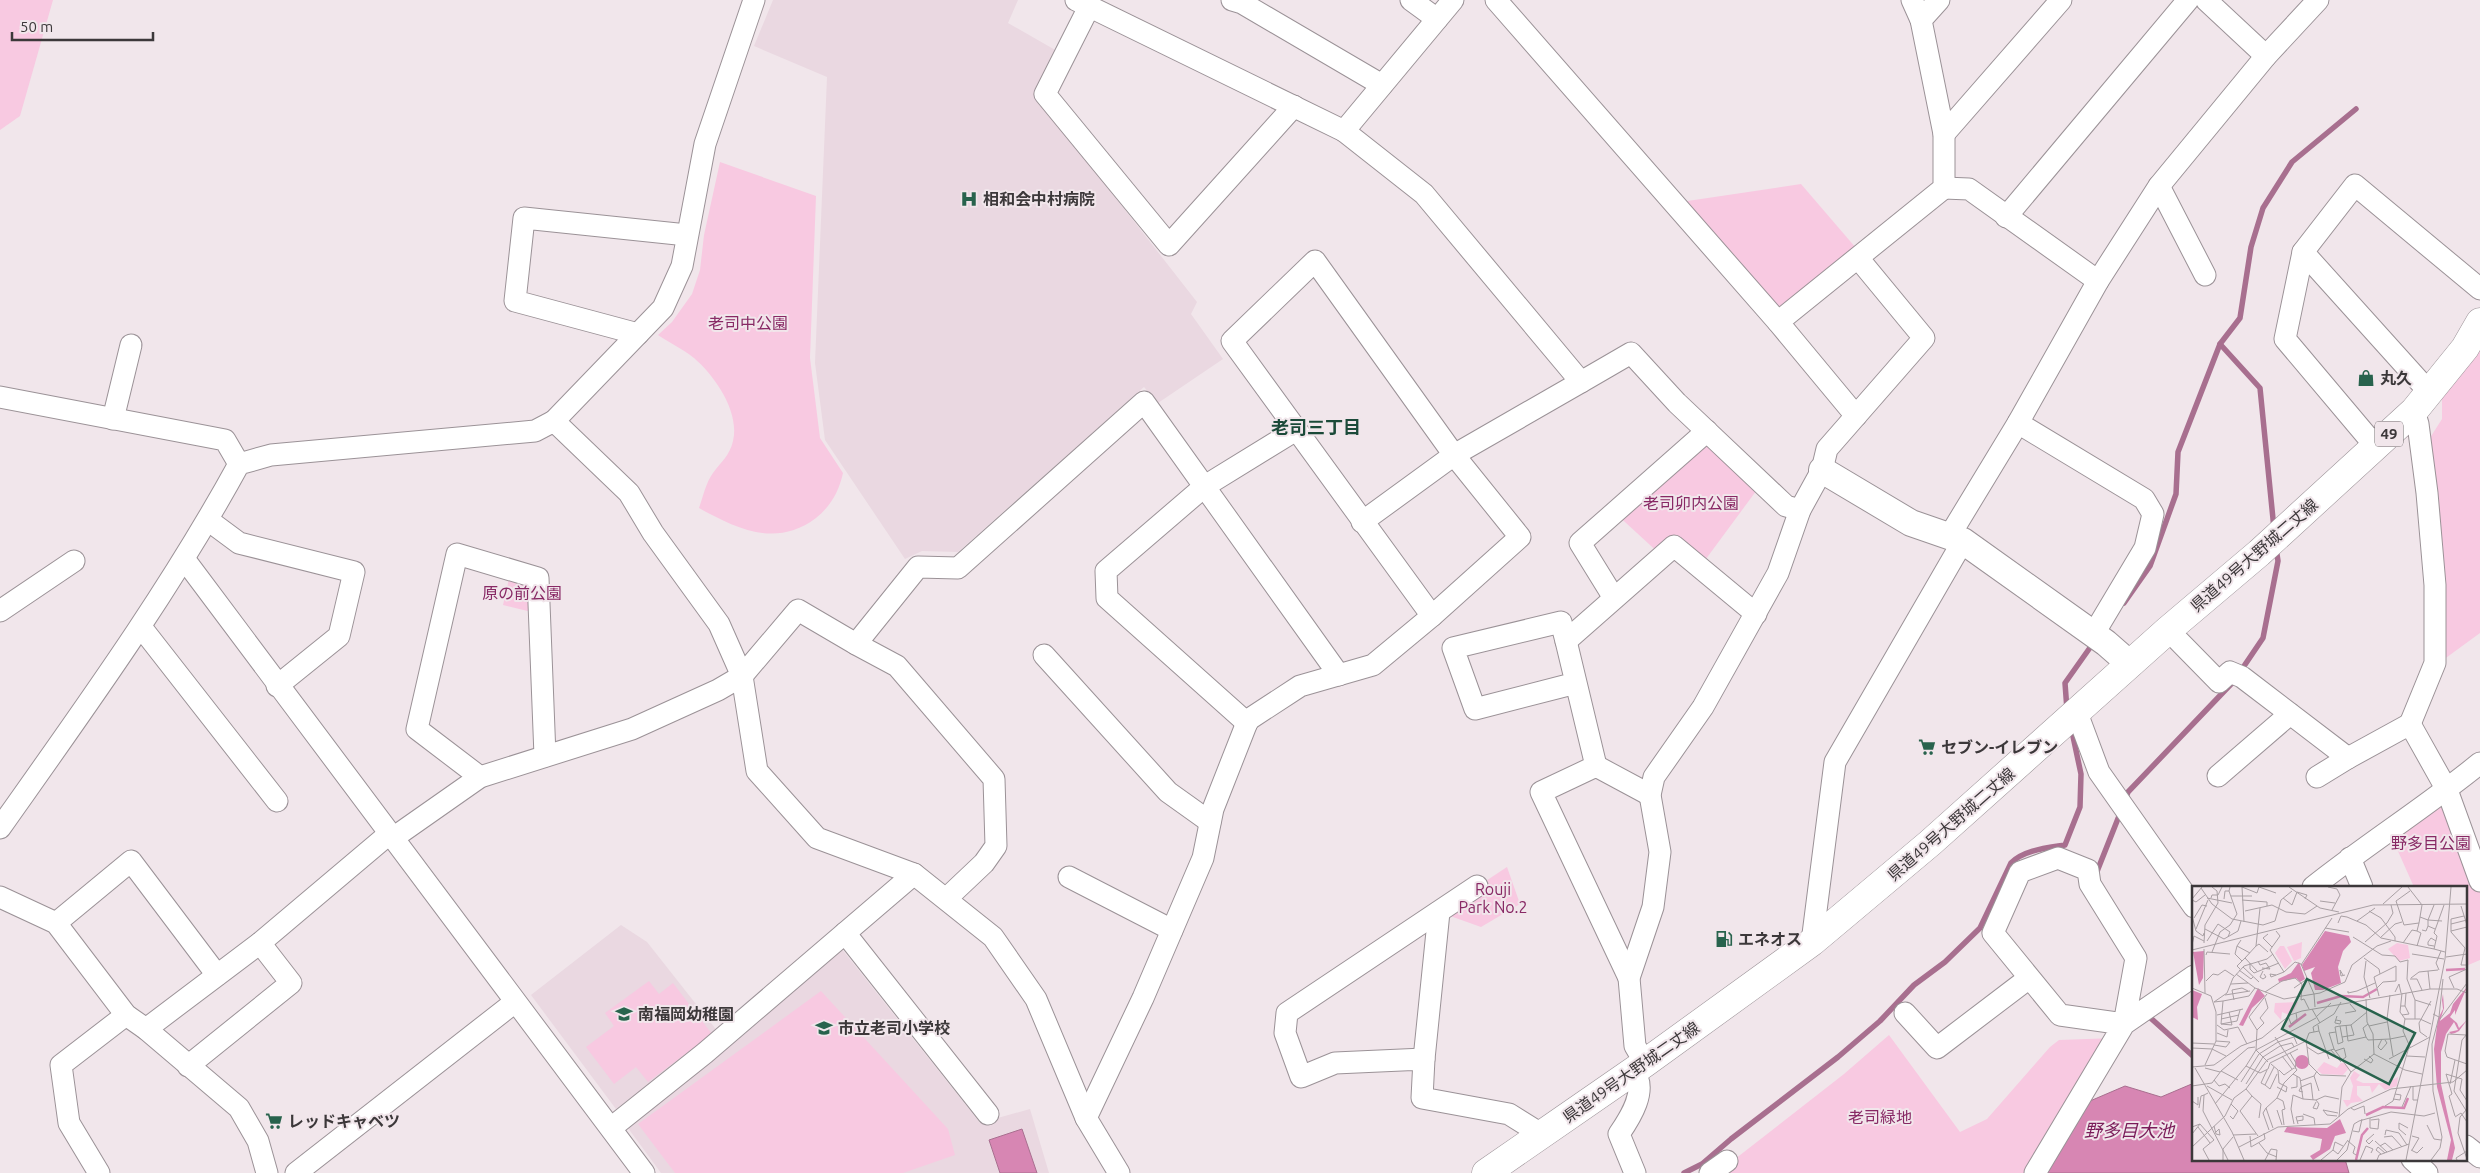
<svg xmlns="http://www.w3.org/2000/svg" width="2480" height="1173" font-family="Ubuntu,'Noto Sans JP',sans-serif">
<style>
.built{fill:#ead8e1}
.green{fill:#f8c9e1}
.water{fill:#d786b3;stroke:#a86f8f}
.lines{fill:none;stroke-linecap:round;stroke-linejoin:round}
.stream{stroke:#a86f8f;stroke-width:5.5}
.minor-casing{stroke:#9b9297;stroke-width:23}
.tertiary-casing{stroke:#9b9297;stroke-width:28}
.primary-casing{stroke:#9b9297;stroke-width:29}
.minor{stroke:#fff;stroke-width:21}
.tertiary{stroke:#fff;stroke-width:26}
.primary{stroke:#fff;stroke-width:28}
.labels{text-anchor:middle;stroke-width:4;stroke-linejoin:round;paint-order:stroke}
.shield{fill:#f1e6eb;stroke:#726c6f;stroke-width:1}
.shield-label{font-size:15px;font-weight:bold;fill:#3c383a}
.poi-label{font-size:16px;font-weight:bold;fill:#3c383a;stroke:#f1e6eb;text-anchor:start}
.park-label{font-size:16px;fill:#882965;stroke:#f1e6eb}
.street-label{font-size:16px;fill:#3c383a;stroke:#f1e6eb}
.neighbourhood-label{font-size:18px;font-weight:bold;fill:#1b4a39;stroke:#f1e6eb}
.water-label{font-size:18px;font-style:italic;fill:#7a1c59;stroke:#f1e6eb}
.inset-river{fill:none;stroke:#d786b3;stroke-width:2.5}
.inset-road{fill:none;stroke:#a9a0a4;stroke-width:1}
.view{fill:#28634d;fill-opacity:0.15;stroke:#28634d;stroke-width:2.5}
.inset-edge{fill:none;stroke:#3c383a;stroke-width:2.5}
</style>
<rect width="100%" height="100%" fill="#f1e6eb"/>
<g class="built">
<polygon points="773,0 1018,0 1008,23 1057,51 1036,96 1197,302 1191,314 1223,359 1158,403 1144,387 958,552 922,551 905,559 825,440 815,363 827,77 754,46"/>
<polygon points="621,925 647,942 718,1032 616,1109 531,995"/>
<polygon points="841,948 980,1123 1030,1109 1049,1173 661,1173 625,1124"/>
</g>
<g class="green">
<polygon points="0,0 53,0 20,116 0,130"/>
<path d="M720 162 816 196 810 358 820 438 843 473C839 491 831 506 816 518 776 548 737 529 699 508 703 497 706 482 713 473 721 462 730 455 733 441 740 412 715 376 694 358 683 349 670 343 658 335L672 322 692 294 700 270 704 235Z"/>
<polygon points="1801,184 1862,255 1778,322 1674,203"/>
<polygon points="2480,344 2480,633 2443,660 2428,441 2442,419 2442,399"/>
<polygon points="1707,431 1762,483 1700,567 1662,556 1613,511"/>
<polygon points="511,570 538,578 540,614 503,605"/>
<polygon points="2447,790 2480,878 2480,960 2466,966 2466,887 2414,887 2389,831"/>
<polygon points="1507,867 1520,904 1481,927 1439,912"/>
<polygon points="649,981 659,994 673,983 712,1034 648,1082 636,1067 614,1084 586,1047 614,1026 605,1013"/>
<polygon points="821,991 948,1129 955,1155 903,1173 675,1173 638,1124"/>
<polygon points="1889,1035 1960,1132 1987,1119 2050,1047 2059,1040 2115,1038 2035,1173 1717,1173 1844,1074"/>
</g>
<g class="water">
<polygon points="2194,1083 2194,1159 2345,1159 2349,1173 2047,1173 2090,1101 2125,1086 2161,1097"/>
<polygon points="1022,1129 1037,1173 1000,1173 989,1140"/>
</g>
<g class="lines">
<g class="stream">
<polyline points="2220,344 2260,388 2274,529"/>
<polyline points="2124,603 2150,566 2176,494 2178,452 2220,344 2240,318 2251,247 2263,208 2292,162 2356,109"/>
<polyline points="2240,672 2263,638 2278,561 2276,548"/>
<polyline points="2067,710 2065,683 2094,642"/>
<polyline points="2125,800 2128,792 2233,682"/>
<polyline points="2096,874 2121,811"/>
<polyline points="2145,1013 2194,1057"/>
<path d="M1684 1173 1702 1164 1731 1139 1838 1057 1880 1021 1914 985 1945 962 1980 928 2011 863C2024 850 2047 848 2065 845L2080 807 2081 774 2071 727"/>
</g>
<g class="minor-casing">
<g id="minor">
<polyline points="1076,0 1344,131 1453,0"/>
<polyline points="1232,0 1242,3 1382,85"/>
<polyline points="1411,0 1437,19"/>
<polyline points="1496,0 1778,322"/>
<polyline points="1912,0 1921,20"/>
<polyline points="2206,0 2266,56"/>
<polyline points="1089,7 1045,94 1169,245 1294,106"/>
<polyline points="1344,131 1424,194 1581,382 1454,455 1362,522"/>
<polyline points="1944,134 2061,0"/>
<polyline points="2159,186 2205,275"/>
<polyline points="1944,188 1969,189 2098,281"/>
<polyline points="2006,217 2188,0"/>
<polyline points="2303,252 2430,393"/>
<polygon points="1315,261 1454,455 1520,537 1432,616 1232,341"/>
<polyline points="638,334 515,301 524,218 687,235"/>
<polyline points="1581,382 1631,353 1677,403 1786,506 1800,510"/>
<polyline points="0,397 225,440 239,464"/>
<polyline points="1856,416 1778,322 1944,188 1944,134 1921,20 1939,0"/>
<polyline points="113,419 131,345"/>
<polyline points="554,421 663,308 682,266 705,144 754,0"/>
<polyline points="2018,423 2144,499 2153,514 2145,548 2093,635"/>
<polyline points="2376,447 2285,339 2303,252 2355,185 2480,289"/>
<polyline points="208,520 239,543 354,572 339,636 277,686"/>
<polyline points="1950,535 2018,423 2098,281 2159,186 2266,56 2318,0"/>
<polyline points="185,560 644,1173"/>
<polyline points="1614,598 1580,543 1707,431"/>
<polyline points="0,611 74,561"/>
<polyline points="141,627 277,801"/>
<polyline points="2168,630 2219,682 2230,672 2242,677 2348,758 2410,724 2447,790 2480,881"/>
<polyline points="1566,641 1674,546 1756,614"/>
<polyline points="856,644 897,666 994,779 996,846 984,863 947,898"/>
<polyline points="1044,655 1168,792 1210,822"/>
<polyline points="1576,683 1475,709 1453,648 1561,622 1566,641 1596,766"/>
<polyline points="2077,713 2099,772 2194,907"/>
<polyline points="1247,723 1107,598 1106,571 1205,486 1296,430"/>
<polyline points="2410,724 2435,663 2435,585 2427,493 2418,424 2414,411"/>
<polyline points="2218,776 2290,714"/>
<polyline points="480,777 417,729 457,554 538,578 545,756"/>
<polyline points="2317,777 2348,758"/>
<path d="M0 828C84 709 169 592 239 464L271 455 535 431 554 421 629 493 653 533 719 624 742 676 757 771 817 838 914 874 993 937 1036 999 1086 1118 1119 1173"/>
<polyline points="393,838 480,777 632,729 718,690 742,676 798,610 856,644 918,567 958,568 1144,402 1339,675"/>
<polyline points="2350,858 2362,887"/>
<polyline points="1069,877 1172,930"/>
<polyline points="1477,886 1287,1013 1285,1033 1301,1077 1335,1063 1424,1059 1422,1098 1509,1114 1541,1134"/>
<path d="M2313 887C2367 844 2426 807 2480 763"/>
<polyline points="0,897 56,923 126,1015 146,1029 239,1108 258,1141 267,1173"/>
<polyline points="56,923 131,861 217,975"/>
<polyline points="845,933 988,1114"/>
<polyline points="1812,942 1835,762 1963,541"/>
<polyline points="1629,978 1541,792 1596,766 1650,795"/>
<polyline points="1905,1013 1937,1048 2029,978"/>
<polyline points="146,1029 260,943 389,834"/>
<polyline points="1424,1059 1439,912"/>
<polyline points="1645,1063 1635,1046 1629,978 1653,907 1660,852 1650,795 1654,777 1703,707 1778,573 1800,510 1822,470 1827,449 1924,338 1858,258"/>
<polyline points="188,1066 291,983 260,943"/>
<path d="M1633 1071C1649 1089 1630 1118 1619 1134L1635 1173"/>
<polyline points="1086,1118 1143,998 1203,858 1213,809 1248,720 1300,686 1373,665 1432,616"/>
<polyline points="611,1128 705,1053 914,874"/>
<polyline points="2466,1146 2480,1157"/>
<polyline points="2412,1159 2427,1173"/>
<polyline points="99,1173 69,1123 61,1065 126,1015"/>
<polyline points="296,1173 515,1002"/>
<polyline points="1710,1173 1727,1161"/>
<polyline points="2035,1173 2124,1024 2136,958 2090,884 2088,870 2058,858 2020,872 1993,933 2060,1015 2124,1024 2194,976"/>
</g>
</g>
<g class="tertiary-casing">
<polyline id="tertiary" points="1822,470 1911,523 1963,541 2106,643 2130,664"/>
</g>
<g class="primary-casing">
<polyline id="primary" points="1486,1173 1645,1063 1812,942 1930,843 2168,630 2259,553 2414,411 2465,348 2480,322"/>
</g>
<use href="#minor" class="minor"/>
<use href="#tertiary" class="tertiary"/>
<use href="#primary" class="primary"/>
</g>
<defs>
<g id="hospital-bare" transform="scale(1.35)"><path d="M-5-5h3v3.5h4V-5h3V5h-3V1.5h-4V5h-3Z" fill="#28634d" stroke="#f1e6eb" stroke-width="2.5" paint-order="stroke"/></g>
<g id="shop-bare" transform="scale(1.35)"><path d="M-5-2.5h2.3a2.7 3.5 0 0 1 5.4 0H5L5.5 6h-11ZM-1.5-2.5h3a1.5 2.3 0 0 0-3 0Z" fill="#28634d" stroke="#f1e6eb" stroke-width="2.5" paint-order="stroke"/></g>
<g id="supermarket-bare" transform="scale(1.35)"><path d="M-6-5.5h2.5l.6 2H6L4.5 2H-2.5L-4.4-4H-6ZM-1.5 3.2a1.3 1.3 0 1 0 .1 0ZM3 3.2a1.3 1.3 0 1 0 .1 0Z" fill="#28634d" stroke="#f1e6eb" stroke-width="2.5" paint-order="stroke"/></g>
<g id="fuel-bare" transform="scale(1.35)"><path d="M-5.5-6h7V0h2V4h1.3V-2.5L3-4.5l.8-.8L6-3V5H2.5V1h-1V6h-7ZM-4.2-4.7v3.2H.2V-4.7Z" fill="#28634d" stroke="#f1e6eb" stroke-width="2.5" paint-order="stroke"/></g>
<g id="school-bare" transform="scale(1.35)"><path d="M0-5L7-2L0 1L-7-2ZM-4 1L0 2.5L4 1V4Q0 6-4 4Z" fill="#28634d" stroke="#f1e6eb" stroke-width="2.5" paint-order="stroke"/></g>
</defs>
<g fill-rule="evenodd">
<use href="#hospital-bare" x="969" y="199"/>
<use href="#shop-bare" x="2366" y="378"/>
<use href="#supermarket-bare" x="1927" y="747"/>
<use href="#fuel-bare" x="1724" y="939"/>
<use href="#school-bare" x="624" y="1014"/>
<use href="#school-bare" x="824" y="1028"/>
<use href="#supermarket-bare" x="274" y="1121"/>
</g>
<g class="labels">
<rect class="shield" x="2375" y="421.5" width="28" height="25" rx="4"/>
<g class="shield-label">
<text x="2389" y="439">49</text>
</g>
<g class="poi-label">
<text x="983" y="205">相和会中村病院</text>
<text x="2380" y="384">丸久</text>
<text x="1941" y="753">セブン-イレブン</text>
<text x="1738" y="945">エネオス</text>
<text x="638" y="1020">南福岡幼稚園</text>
<text x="838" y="1034">市立老司小学校</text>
<text x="288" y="1127">レッドキャベツ</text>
</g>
<g class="park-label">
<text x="748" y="329">老司中公園</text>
<text x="1691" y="509">老司卯内公園</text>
<text x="522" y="599">原の前公園</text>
<text x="2431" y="849">野多目公園</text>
<text x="1493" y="895">Rouji<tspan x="1493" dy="18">Park No.2</tspan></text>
<text x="1880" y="1123">老司緑地</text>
</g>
<g class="street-label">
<text transform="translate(2254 555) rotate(-41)" y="6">県道49号大野城二丈線</text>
<text transform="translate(1951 824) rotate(-41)" y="6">県道49号大野城二丈線</text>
<text transform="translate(1631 1072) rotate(-35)" y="6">県道49号大野城二丈線</text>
</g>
<g class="neighbourhood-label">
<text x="1316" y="434">老司三丁目</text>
</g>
<g class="water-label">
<text x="2129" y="1137">野多目大池</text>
</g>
</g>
<g transform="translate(2192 886)">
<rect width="275" height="275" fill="#f1e6eb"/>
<path d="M110 56 109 72 102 75 95 61ZM205 57 216 59 218 72 207 75 196 63ZM88 60H92L100 75 93 83 83 67ZM106 116 102 125 97 129 90 126 89 134 82 126 83 117ZM132 176 145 182 149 177H152L157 182 151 189 130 188 125 184ZM162 185 168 189 164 194 171 197H194L206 191 205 200 193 204 187 198 180 207 178 200H165V209L171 215 159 217 155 221 151 214H158L161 200 158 192Z" fill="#f8c9e1"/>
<path d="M133 45 157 50 159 56 151 65 146 81 149 97 131 104H123L119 87 123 81 112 85 110 79ZM12 65 11 92 7 99 1 66ZM107 76 113 93 108 96 104 92 87 96 86 93 99 87ZM275 101 263 129V124L258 131 265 137 267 142 275 134 267 145 263 147 259 148 257 146 266 144 262 136 254 148 249 166V198L263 262 260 274H255L259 254 245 201 242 163 246 133 251 123 250 114 251 108 252 122 248 135 258 127 261 118ZM66 102 73 110 60 122 51 140 47 139ZM0 104 10 108 5 121 6 134 0 131ZM103 176a7 7 0 1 1 14 0a7 7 0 1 1-14 0ZM148 233 154 247 143 250 138 263 121 274 118 270 128 264 130 253 92 246 95 241 135 242Z" fill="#d786b3"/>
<path class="inset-river" d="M254 84 273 83M125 117 149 110 171 111 185 103M97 141 114 128M174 229 191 221 212 222 216 212M164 274 170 249 176 242"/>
<path class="inset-road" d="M50 1 52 36M50 1 65 7 67 1M67 1 84 7M97 1 128 22 147 26M136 1 145 3 148 9 140 24M216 1 230 19 227 37 212 39 204 15 218 5M9 2 20 18 40 33 71 39 83 35 89 14 100 5M39 10H60M15 12 40 17M19 12 20 9H26L30 1M91 12 100 19 105 6 115 9 113 13M0 13 10 1M32 13 33 5H37L38 1M0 14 4 16 13 9M50 14 75 16V20M128 15 143 17M191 18 210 1M252 19 242 47 245 50 242 63 253 66M269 20 275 39M68 22 64 60 67 58 76 66M53 25 80 19 94 26 113 28 125 20M177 25 189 32 203 51V55M0 30 4 45 11 50 12 47M272 30 259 33V46L273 62 269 79H275M228 31 236 34 242 19M2 32 10 19 15 20M165 35 183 22M146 37 149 30 155 31 174 39 189 52 242 63M259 38 275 34M236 40V34L250 35M133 42 157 46M4 43 16 14M13 43 32 53 46 45 49 35M230 44 234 45 236 40 243 43M84 45 88 50 78 64 92 86 103 76 109 78 122 108 123 121M259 45 275 41M76 48 71 52 80 61M161 51 190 69 203 70 208 76 216 74 215 93 223 114V133M188 52 203 38 210 36M49 54 45 60 58 67M15 55 26 38 38 46 36 51M173 56 195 37 201 27 199 19M12 57 13 39 26 17 25 5 20 1M211 57 220 44 225 45M0 59 2 50 12 55M45 60 43 68 50 75M225 60 229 47 225 45 227 37M242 60 236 59V56L239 52 244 55M12 63 13 107M0 64 181 19 275 18M20 66 28 46 38 39 45 28 37 5M220 68 252 73M14 69 15 66 38 68M254 71 275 68M53 72 64 60M172 72 187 83 188 88 204 80V95L191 96 185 102 187 110M66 75 68 79 74 77 78 83 70 82M174 75 172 91 178 112M58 77V83L62 87 87 77M109 79 140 32M51 81 67 96M48 83 45 80 53 72 65 85M47 84 59 93 61 91M247 84 244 77 249 65M71 85 68 91 71 93 74 91 72 88M236 85 238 103M44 88 63 102 92 113 128 107 153 96 160 79 185 60 199 55M84 89 78 88 79 91 92 86M151 89 148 84 149 90 153 89M219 92 227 86 246 84M218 93H225L230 104M14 95 21 88 26 89 33 84 42 90M39 98 56 97M0 102 19 110 24 126V155L13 179M102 102 115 93M185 102 182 91 188 88M262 102 257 91 275 83M156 105V107L165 105 183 97M73 106 90 95 103 92 110 98 109 114 112 113 117 123M203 106 207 98 209 107M210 107 208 126 213 133H228L239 138M33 109 58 105M198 109 195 133 201 170M174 113 175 136 181 148 182 168 213 184 230 188M42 114 40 104 50 102 56 105M223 114 239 119M31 115 57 110 63 102M22 116 35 107 41 92 52 80 75 73 81 68M22 116 31 115 29 138 45 135 48 124M209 120H213L214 107M120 123 128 137M153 127 164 125 158 118M25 129 51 123M210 129 217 128 213 120M96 130 99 138 105 133 104 127M124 131 139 117M247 131 251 93M29 133 47 129M213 133 211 145 218 161M248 133 275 97M144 134 149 135 148 138 143 137V136L145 130M29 138 40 139 37 126M25 139 32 144 46 141 55 158M154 139 156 155 174 151 176 154 198 153M148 140 151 156 146 158 143 141ZM148 140 159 139 175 126M177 140 195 136M65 144 72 137 68 132 76 122 73 112M127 145 137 173M122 146 121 141 142 128 149 116M25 147 35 151 36 144M275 148 270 154 262 205 275 226M274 149 256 148 253 165 255 171 275 178M83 151 105 184 101 188 108 192 111 213 101 209 99 223 102 238M150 151 162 149 159 139M174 151 171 142 176 138M235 151 228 146 227 137 239 115M190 153 186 161 189 164 195 157 193 154M198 153 213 150M114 155 115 161 126 168 142 163 159 186 182 168M0 157 22 158M22 159 34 161 38 156 24 155M115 161 117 178 128 189 154 190M0 162 20 163 34 170M142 163 137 147 144 146M64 164 65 144 57 131 75 108M64 164 76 176M139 164 149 176M143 165 152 162 154 171 150 174M98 167 104 177 103 183M90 170 100 183M215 170 233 171M172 173 179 177 181 174 177 170M197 173 238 151M79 178 86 184 87 197 95 201 94 206 85 201M54 180 64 164 124 132M0 181 22 179 49 160 70 152 98 129 110 125 238 103H265L275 107M3 182 40 246 52 274M13 182 28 186M75 184 69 197 73 199 82 181M87 184 92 189 102 182M29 185 56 162 63 161M122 190 127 205M22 194 27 200 33 198 38 202M108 195 122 190 125 185M49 196 67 168 86 156 102 151 105 158M54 198 71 171 88 160 100 157 102 161M258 198 263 174M73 199 78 203 85 188M0 200 20 197 29 185 46 194M15 200 40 214M221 200V214H226M99 202 105 201V190M54 203 60 210 48 225 66 250M111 206 107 205 109 201 119 197 121 214M16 207 12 209 11 225 36 274M260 208 254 188 270 193 268 204 275 215M260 208 257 210 263 230M60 210 69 218 67 232M111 213 124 214 133 210 147 213M201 213 208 214 209 209 203 208M124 214 127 218 125 223 121 222 124 216M0 215 6 219V211M23 218 54 180 68 187 76 183 78 177 106 163M193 220 201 215 217 161M210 221 219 200M7 222 9 210 12 209M74 222 71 227 77 244M159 222 162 224 172 220 173 228M93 223 91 215 85 212 92 197 101 188M275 223 268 231 266 247 275 273M85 224 90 239M111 228 122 232 123 239M38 230 41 233 46 225 39 218M145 230 135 229 131 224 146 227M147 231 150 201 159 186M263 231 269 227 275 236M178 232V242L186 243 187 233 179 234M105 235 111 234V230L104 231 106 238M8 238 22 254 11 263 17 274M92 239 90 224 93 223M235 239 242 253 249 254M22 240 24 248 28 249 27 243 24 246M0 241 8 238 0 248M6 241 18 257M81 242 74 222 85 212M161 245 167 246 170 233M41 249 64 248M193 249 194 244 207 247 215 259M214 249 207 243V237L216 242M58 250 59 261 73 253 72 247M192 251 200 250 210 261M181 254 177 258 174 255 182 248M156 255 163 261 161 267 164 269M183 255 195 266M67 257 75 267 85 271M188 260 193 257 201 264M0 261 33 230 42 212 54 203 75 174 114 155 117 147 127 145 126 139M47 261 86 241 138 238 156 223 199 203 261 196 275 184M141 264 143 256 151 260M219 264 225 267 231 261M220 264 227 252 220 250M189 268 184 264 186 261 193 267M31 274V263L41 251M73 274 79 263 85 264 84 274M129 274 141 264 146 268 156 254M145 274 155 264 162 238 167 235 199 226 232 230 243 227M168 274 174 260 181 263 179 267M185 274 187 269 217 258M214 274 253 73 259 1M239 274 248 262 250 251 241 205 240 158 247 131 241 128M265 274 264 272 275 265"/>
<path class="view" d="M115 93 223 147 197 198 90 143Z"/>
<rect width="275" height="275" class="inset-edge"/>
</g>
<path d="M12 32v8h141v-8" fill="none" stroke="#3c383a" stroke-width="2.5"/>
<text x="20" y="32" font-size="15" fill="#3c383a" stroke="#f1e6eb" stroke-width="4" paint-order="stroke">50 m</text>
</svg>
